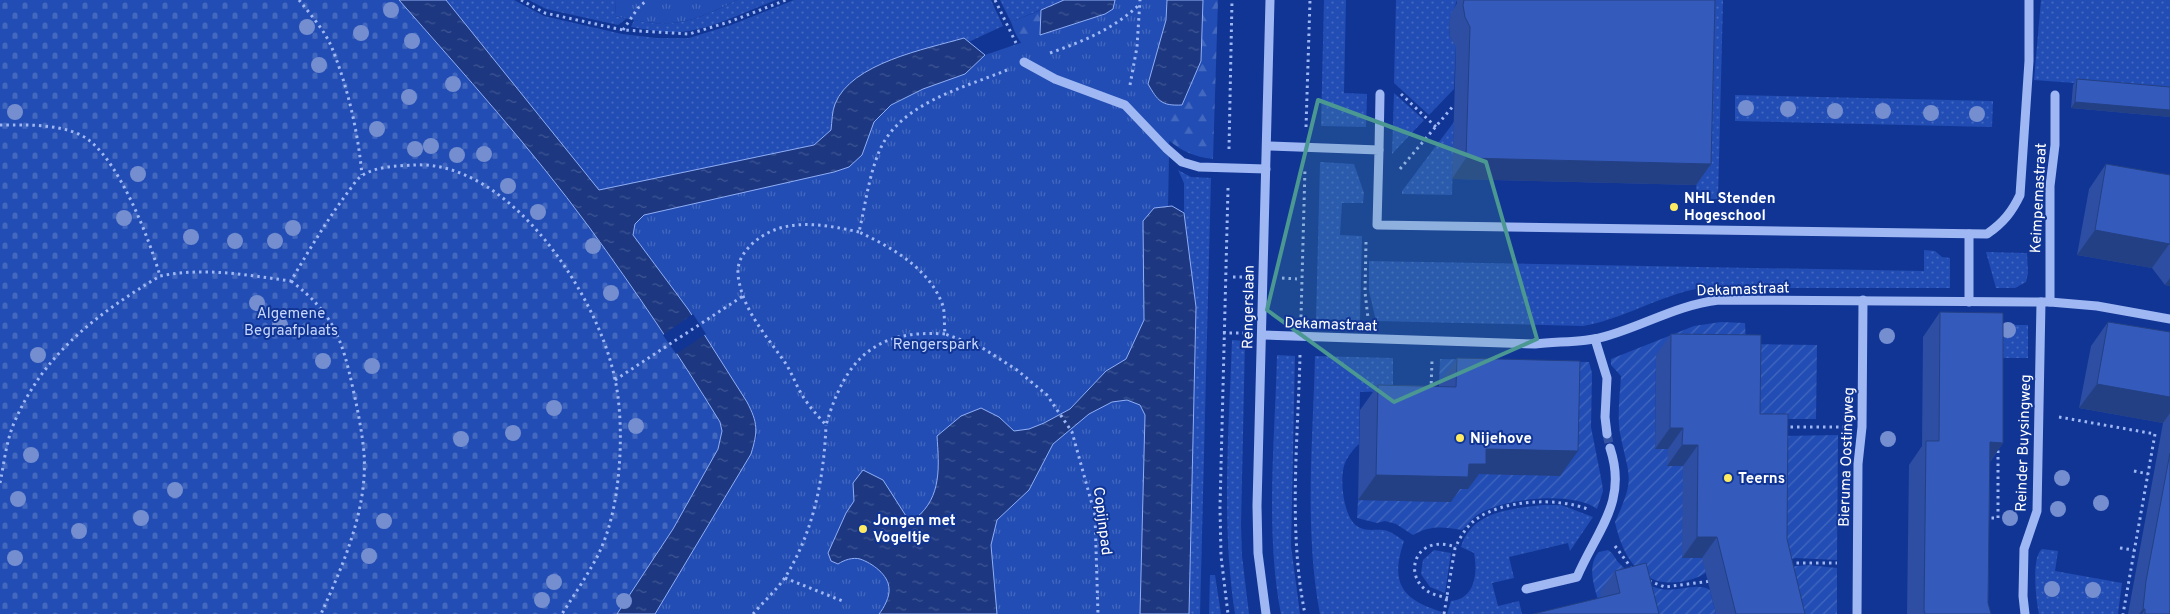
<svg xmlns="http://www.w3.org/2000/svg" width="2170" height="614" font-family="Overpass,sans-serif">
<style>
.grass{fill:url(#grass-dots)}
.forest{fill:url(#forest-firs)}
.cemetery{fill:url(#cemetery-stones)}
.park{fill:url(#park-tufts)}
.garden{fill:url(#garden-furrows)}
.water{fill:url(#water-ripples);stroke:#91aff7}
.pier{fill:#113595}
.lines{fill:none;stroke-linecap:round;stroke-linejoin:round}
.minor-tunnel{stroke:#3553a5;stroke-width:9;stroke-dasharray:9 4.5;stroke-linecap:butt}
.path{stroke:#9fb7f3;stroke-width:3;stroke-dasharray:2.5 4;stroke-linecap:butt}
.minor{stroke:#9fb7f3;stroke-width:9}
.tree{fill:#758ecf}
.wall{fill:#2d4ea2}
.shaded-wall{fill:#244084}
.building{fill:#345bbc;stroke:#244084}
.marked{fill:#4b9892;fill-opacity:0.2;stroke:#4b9892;stroke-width:4;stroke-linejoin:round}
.poi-dot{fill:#ffeb62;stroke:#113595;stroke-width:2}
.labels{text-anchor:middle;stroke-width:4;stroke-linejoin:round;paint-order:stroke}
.poi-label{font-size:15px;font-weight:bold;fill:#fff;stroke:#113595;text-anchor:start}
.street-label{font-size:15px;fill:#fff;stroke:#113595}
.park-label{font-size:15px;fill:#c7d7fe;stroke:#113595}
</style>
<defs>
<pattern id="grass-dots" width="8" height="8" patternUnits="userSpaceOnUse" patternTransform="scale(1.25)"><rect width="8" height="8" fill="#224db4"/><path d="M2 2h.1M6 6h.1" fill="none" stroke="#4368bf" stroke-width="1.8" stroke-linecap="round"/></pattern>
<pattern id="forest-firs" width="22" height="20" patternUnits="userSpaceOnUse" patternTransform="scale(1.25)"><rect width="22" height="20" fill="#224db4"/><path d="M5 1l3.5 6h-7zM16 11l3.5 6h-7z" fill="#4368bf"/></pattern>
<pattern id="cemetery-stones" width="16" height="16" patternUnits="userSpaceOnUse" patternTransform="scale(1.25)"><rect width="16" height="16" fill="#224db4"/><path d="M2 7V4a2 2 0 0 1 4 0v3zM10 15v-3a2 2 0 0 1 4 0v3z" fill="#4368bf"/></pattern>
<pattern id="park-tufts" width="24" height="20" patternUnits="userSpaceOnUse" patternTransform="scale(1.25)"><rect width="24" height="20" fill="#224db4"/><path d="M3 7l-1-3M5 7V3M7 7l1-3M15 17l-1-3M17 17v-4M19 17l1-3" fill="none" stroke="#4368bf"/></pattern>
<pattern id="garden-furrows" width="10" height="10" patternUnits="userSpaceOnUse" patternTransform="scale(1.25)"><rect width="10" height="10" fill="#224db4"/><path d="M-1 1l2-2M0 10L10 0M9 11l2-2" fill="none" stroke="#4368bf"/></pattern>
<pattern id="water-ripples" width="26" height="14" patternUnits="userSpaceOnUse" patternTransform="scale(1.25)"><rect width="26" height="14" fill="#1d3881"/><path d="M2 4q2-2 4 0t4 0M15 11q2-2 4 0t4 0" fill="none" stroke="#3f5694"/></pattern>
</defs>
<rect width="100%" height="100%" fill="#113595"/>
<g class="grass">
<polygon points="446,0 514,0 544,16 622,34 657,38 689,38 731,25 794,0 991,0 1003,26 835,104 831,130 814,145 599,190"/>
<polygon points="529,0 616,0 615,16 626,19 618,25 546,9"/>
<path d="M737 0H776C748 11 718 26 689 31 670 34 649 30 631 27L634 20C676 29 700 19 737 0Z"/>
<polygon points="1000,0 1064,0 1011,22"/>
<polygon points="1324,0 1346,0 1344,93 1367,94 1366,127 1321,126"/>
<polygon points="1396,0 1457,0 1449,26 1450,37 1456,45 1454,89 1429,115 1394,83"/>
<polygon points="1701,0 1723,0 1718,199 1696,199"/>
<polygon points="2041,0 2170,0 2170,90 2034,80"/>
<polygon points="1394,93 1424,120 1392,154 1394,94"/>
<polygon points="1735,95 1993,101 1992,127 1735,121"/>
<polygon points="1454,122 1452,195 1402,194 1402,191"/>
<polygon points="1320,162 1354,164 1364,193 1363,203 1342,203 1340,235 1362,236 1360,321 1316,319"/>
<polygon points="1178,170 1191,177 1211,178 1200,614 1189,614 1196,307 1184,213 1184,183"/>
<path d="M1924 250 1935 251 1942 257 1950 258V288H1701C1660 295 1624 319 1583 326L1376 321 1369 291V261L1924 271Z"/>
<polygon points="1986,252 2027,253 2028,273 2026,282 2015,288 1996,288"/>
<rect x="2003" y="325" width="25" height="33"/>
<path d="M1232 340 1245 341 1241 525 1242 556 1249 614H1235C1221 524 1229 431 1232 340Z"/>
<path d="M1277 355 1295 356 1291 546 1300 614H1281C1265 533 1275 437 1277 355Z"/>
<path d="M1315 356 1393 358V391L1360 392 1359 444C1354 448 1348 456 1345 463 1339 477 1343 517 1357 526 1366 532 1373 529 1383 530 1391 531 1398 537 1404 541 1390 583 1401 599 1442 612L1441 614H1320C1304 530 1313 441 1315 356Z"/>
<path d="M1543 505H1561L1593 517 1570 551 1568 543 1509 557 1514 578 1492 583 1498 606 1519 601 1522 614H1447L1451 601C1475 599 1478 573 1474 553L1461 547C1472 511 1510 509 1543 505Z"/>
<path d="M2042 549 2058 551 2055 571 2122 583 2118 614H2039C2036 601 2031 557 2042 549Z"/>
<polygon points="1434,550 1451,553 1445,593 1430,587 1421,574 1423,560"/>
<polygon points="1210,575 1215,575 1221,614 1209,614"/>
</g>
<g class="forest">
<path d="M1115 0H1130L1121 13 1111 21 1035 52C1021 48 1016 36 1011 22L1041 10V35L1105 14 1113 9Z"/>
<path d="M1148 0H1167L1166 20 1148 84C1158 101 1161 106 1182 105L1201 61 1203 0H1218L1213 159C1175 155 1160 132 1136 105 1135 70 1146 35 1148 0Z"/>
</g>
<path class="cemetery" d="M0 0H399C464 74 531 148 589 227 635 290 679 355 720 422L722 431 718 449 673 529 617 614H0Z"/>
<g class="park">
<path d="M616 0H737C688 25 669 29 615 16Z"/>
<polygon points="1115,0 1167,0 1166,20 1148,84 1157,100 1170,106 1168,207 1154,208 1143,221 1144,320 1133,344 1140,405 1145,415 1140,614 655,614 751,454 757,435 688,309 633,235 635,224 644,215 834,172 862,155 874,122 891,105 923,89 965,74 985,55 1105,14 1113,9"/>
</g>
<g class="garden">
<path d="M1721 322 1745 323 1746 344 1817 345 1816 419H1745L1656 356 1655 449H1668L1683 466 1711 558C1710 572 1706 574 1693 579 1647 593 1624 564 1615 522 1636 476 1629 479 1620 433 1617 415 1620 394 1621 376L1611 365V359L1694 326Z"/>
<path d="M1440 359 1589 362 1592 373 1591 427 1602 483 1603 491 1597 509C1573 491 1504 498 1479 514 1472 518 1468 525 1462 530 1443 527 1431 525 1413 535L1396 524 1385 521 1377 523 1357 518 1358 500 1451 502 1439 383Z"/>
<polygon points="1838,435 1837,560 1796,558 1780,562 1783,436"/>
<path d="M1608 550C1613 553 1615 558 1618 562 1628 573 1643 584 1657 588 1675 594 1697 581 1710 590L1716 614H1602C1598 596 1584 567 1599 552Z"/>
<polygon points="1808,565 1837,568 1837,614 1785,614 1787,567"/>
</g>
<g class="water">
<path d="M399 0H446L599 190 814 145 831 130C832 122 832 111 835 104 851 63 926 49 964 38L985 55 965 74 923 89 891 105 874 122 862 155 849 167 834 172 644 215 635 224 633 235 688 309 747 402C758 423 758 431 751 454L655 614H617L673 529 718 449 722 431 720 422C679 355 635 290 589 227 531 148 464 74 399 0Z"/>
<polygon points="1064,0 1115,0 1113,9 1105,14 1040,35 1041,10"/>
<path d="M1167 0H1203L1201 61 1182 105C1161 106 1158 101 1148 84L1166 20Z"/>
<path d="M1172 206 1184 213 1196 307 1189 614H1140L1145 415 1140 405 1127 400 1112 402 1089 414 1053 444 1029 490 997 520 991 545 997 614H879C884 608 890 596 889 589 889 575 872 563 860 559 853 557 844 560 838 564L831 561 828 553 846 513 854 501 853 483 863 470 883 480 906 516 916 518C942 497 939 466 937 436L961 416 981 408 999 417 1014 431 1029 429 1044 423 1070 409 1106 371 1126 359 1144 320 1143 221 1154 208Z"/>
</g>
<polygon class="pier" points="693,314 706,334 676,354 663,335"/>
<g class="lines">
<polyline class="minor-tunnel" points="1607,434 1610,448"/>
<g class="path">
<path d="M299 0C311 15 325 31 332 48 348 88 358 132 362 175"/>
<polyline points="521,0 545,13 623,30 689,34 729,22 786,0"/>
<polyline points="995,0 1016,43"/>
<polyline points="623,30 638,8 647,0"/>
<path d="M1050 53C1084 41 1113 29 1139 5"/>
<path d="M1007 70C961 89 895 104 877 157 868 181 865 207 859 232 893 248 930 269 943 306 945 314 944 325 945 334L981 347 1017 370 1047 395 1072 432 1095 515 1098 614"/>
<polyline points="1130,85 1137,47 1140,0"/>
<polyline points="1401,94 1436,127"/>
<path d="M0 125C26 125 68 123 90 141 121 166 149 238 160 276 205 267 246 275 291 281 309 250 327 220 348 192 352 187 357 178 363 175 377 166 398 166 414 165 509 160 596 293 614 375 620 399 621 429 620 454 618 492 612 533 592 566 583 582 572 598 562 614"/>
<polyline points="1306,127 1310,0"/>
<polyline points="1229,149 1232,0"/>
<polyline points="1400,169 1454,105"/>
<polyline points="1228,188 1220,507 1221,556 1228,614"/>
<path d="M859 232C822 224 781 216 751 245 743 253 737 262 738 275 742 309 765 334 784 361 793 374 797 389 806 401 812 410 819 417 826 425 845 360 874 329 945 334"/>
<polyline points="1366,242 1365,292 1368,318"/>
<polyline points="1233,277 1243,277"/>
<polyline points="1282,278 1297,279"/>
<path d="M291 281C333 313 342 338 353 389 358 411 362 432 364 453 368 509 343 565 321 614"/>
<polyline points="1301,317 1305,168"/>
<polyline points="1223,333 1243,333"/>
<path d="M1300 355C1298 440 1288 530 1305 614"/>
<polyline points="615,380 743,296"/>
<polyline points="1431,390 1432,361"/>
<polyline points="2059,417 2155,434 2123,614"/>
<polyline points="1784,427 1843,427"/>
<polyline points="2134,471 2148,474"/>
<path d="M0 483C4 464 6 442 14 423 44 353 97 314 160 276"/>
<polyline points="1985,518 1998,518 1998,447"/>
<polyline points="1615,546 1632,569"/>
<polyline points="2120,548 2134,550"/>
<polyline points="1790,563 1837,563"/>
<polyline points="785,578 845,602"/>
<polyline points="1649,581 1665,587 1711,581"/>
<path d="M1448 598C1441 596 1432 595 1426 590 1408 577 1412 550 1433 545 1441 543 1449 545 1456 547"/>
<path d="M753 614C763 602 777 590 786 576 814 530 824 478 826 425"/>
<path d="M1444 614 1455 548C1460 538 1465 528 1475 520 1503 499 1559 497 1590 510"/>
</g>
<g class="minor">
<polyline points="1024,62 1055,79 1125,105 1166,148 1182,162 1199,167 1266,169"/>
<path d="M1267 146 1379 150 1377 225 1987 234C2003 223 2012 212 2020 195L2029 61V0"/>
<polyline points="1379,150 1380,94"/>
<polyline points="1969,234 1969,302"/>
<polyline points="2050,302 2050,186 2055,145 2055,95"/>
<path d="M1262 335 1535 344C1560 341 1586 343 1610 335 1649 323 1678 305 1719 300L2050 302 2097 306 2170 319"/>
<polyline points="1595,339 1607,378 1605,417 1607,434"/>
<path d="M1526 589 1577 577C1597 530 1628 502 1610 448"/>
<polyline points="1266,614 1258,553 1257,506 1270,0"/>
<polyline points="1857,614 1858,464 1862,427 1863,300"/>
<polyline points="2025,614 2023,596 2024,549 2037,511 2041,302"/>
</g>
</g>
<g class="tree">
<circle cx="391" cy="10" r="8"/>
<circle cx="307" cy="27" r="8"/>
<circle cx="361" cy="33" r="8"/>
<circle cx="412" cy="41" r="8"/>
<circle cx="319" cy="65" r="8"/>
<circle cx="453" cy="84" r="8"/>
<circle cx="409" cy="97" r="8"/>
<circle cx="1746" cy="108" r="8"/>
<circle cx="1788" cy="109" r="8"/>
<circle cx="1835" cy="111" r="8"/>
<circle cx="1883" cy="111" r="8"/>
<circle cx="15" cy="112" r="8"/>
<circle cx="1931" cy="113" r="8"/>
<circle cx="1977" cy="114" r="8"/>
<circle cx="377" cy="129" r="8"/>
<circle cx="431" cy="146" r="8"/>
<circle cx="415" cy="149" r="8"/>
<circle cx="484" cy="154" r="8"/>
<circle cx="457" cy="155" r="8"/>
<circle cx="138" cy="174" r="8"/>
<circle cx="508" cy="186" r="8"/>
<circle cx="538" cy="212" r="8"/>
<circle cx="124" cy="218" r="8"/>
<circle cx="293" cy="228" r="8"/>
<circle cx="191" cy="237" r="8"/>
<circle cx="235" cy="241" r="8"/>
<circle cx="275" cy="241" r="8"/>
<circle cx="593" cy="246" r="8"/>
<circle cx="611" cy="293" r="8"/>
<circle cx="257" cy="303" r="8"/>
<circle cx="280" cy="325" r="8"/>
<circle cx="2008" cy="330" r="8"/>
<circle cx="1887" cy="336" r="8"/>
<circle cx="38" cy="355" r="8"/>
<circle cx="323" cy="361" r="8"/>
<circle cx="372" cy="366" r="8"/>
<circle cx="554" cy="408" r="8"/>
<circle cx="636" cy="426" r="8"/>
<circle cx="513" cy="433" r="8"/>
<circle cx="461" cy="439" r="8"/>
<circle cx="1888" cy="439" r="8"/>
<circle cx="31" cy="455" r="8"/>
<circle cx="2062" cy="478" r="8"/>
<circle cx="175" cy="490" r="8"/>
<circle cx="18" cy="499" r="8"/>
<circle cx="2101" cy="503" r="8"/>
<circle cx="2058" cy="509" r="8"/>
<circle cx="141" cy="518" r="8"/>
<circle cx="2010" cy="518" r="8"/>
<circle cx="384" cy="521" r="8"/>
<circle cx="79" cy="531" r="8"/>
<circle cx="369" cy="556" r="8"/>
<circle cx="15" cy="558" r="8"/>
<circle cx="554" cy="582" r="8"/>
<circle cx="2052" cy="589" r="8"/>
<circle cx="2093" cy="590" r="8"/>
<circle cx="542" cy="600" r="8"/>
<circle cx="624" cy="601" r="8"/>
</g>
<g class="wall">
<polygon points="1457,0 1715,0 1711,164 1696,185 1452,179 1456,47 1450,37 1449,26 1451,14 1457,3"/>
<polygon points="2077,79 2170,87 2170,117 2071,108 2073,85"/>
<polygon points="2106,164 2170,175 2170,286 2165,285 2152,268 2077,255 2089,189"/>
<polygon points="1940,312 2003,443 1990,462 1988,603 1991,614 1907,614 1909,465 1922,446 1923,337"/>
<polygon points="2108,322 2170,332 2170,614 2128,614 2163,423 2079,408 2091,346"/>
<polygon points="1671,334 1760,414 1787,539 1805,614 1716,614 1702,558 1682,558 1683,466 1667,466 1668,449 1655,449 1656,355"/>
<polygon points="1457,358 1560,476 1479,474 1468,489 1460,489 1451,502 1358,500 1360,410 1378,385 1439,386 1439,383"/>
<polygon points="1615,571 1659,614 1601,598 1600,592"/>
</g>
<g class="shaded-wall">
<polygon points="2075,102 2170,110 2170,117 2071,108"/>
<polygon points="1466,158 1711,164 1696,185 1452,179"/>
<polygon points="2095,230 2170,243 2152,268 2077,255"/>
<polygon points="2170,278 2170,286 2165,285"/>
<polygon points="2097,384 2170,397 2170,413 2163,423 2079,408"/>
<polygon points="1670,428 1683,428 1668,449 1655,449"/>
<polygon points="1990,442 2003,443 1986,467"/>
<polygon points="1682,445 1698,445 1683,466 1667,466"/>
<polygon points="1486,449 1578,451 1560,476 1479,474 1468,489 1460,489 1451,502 1358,500 1376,475 1469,464"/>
<polygon points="1697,537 1717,537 1702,558 1682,558"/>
<polygon points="2143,609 2145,609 2142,614 2139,614"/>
</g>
<g class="building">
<polygon points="1464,0 1715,0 1711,164 1466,158 1470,27 1465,17 1463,5"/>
<polygon points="2077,79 2170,87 2170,110 2075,102"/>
<polygon points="2106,164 2170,175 2170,244 2095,230"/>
<polygon points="1940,312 2003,313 2003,443 1990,442 1988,603 1991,614 1925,614 1924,610 1926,441 1939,441"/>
<polygon points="2108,322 2170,332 2170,397 2097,384"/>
<polygon points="1671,334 1761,335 1760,414 1788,414 1787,539 1805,614 1736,614 1717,537 1697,537 1698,445 1682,445 1683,428 1670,428"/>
<polygon points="1457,358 1580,361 1578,451 1486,449 1486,464 1469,464 1468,477 1376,475 1378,385 1456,387"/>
<polygon points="2170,453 2170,614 2145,614 2145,609 2143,609 2146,581"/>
<polygon points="1646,563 1659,614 1533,614 1620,593 1615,571"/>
</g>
<path class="marked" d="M1318 100 1486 162 1537 339 1394 402 1267 310Z"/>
<g class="poi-dot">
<circle cx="1674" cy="207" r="5"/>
<circle cx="1460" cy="438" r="5"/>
<circle cx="1728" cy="478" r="5"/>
<circle cx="863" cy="529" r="5"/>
</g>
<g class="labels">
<g class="poi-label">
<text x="1684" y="203">NHL Stenden<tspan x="1684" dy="17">Hogeschool</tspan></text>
<text x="1470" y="443">Nijehove</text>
<text x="1738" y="483">Teerns</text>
<text x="873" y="525">Jongen met<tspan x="873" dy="17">Vogeltje</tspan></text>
</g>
<g class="street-label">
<text transform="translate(2038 198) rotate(-87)" y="5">Keimpemastraat</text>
<text transform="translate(1743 289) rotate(-2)" y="5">Dekamastraat</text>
<text transform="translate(1248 307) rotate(-89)" y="5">Rengerslaan</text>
<text transform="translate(1331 324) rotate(2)" y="5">Dekamastraat</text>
<text transform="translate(2023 443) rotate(-88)" y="5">Reinder Buysingweg</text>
<text transform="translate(1846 457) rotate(-88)" y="5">Bieruma Oostingweg</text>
<text transform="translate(1103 521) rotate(83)" y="5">Copijnpad</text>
</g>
<g class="park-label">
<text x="291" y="318">Algemene<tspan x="291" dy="17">Begraafplaats</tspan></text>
<text x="936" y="349">Rengerspark</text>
</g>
</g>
</svg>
